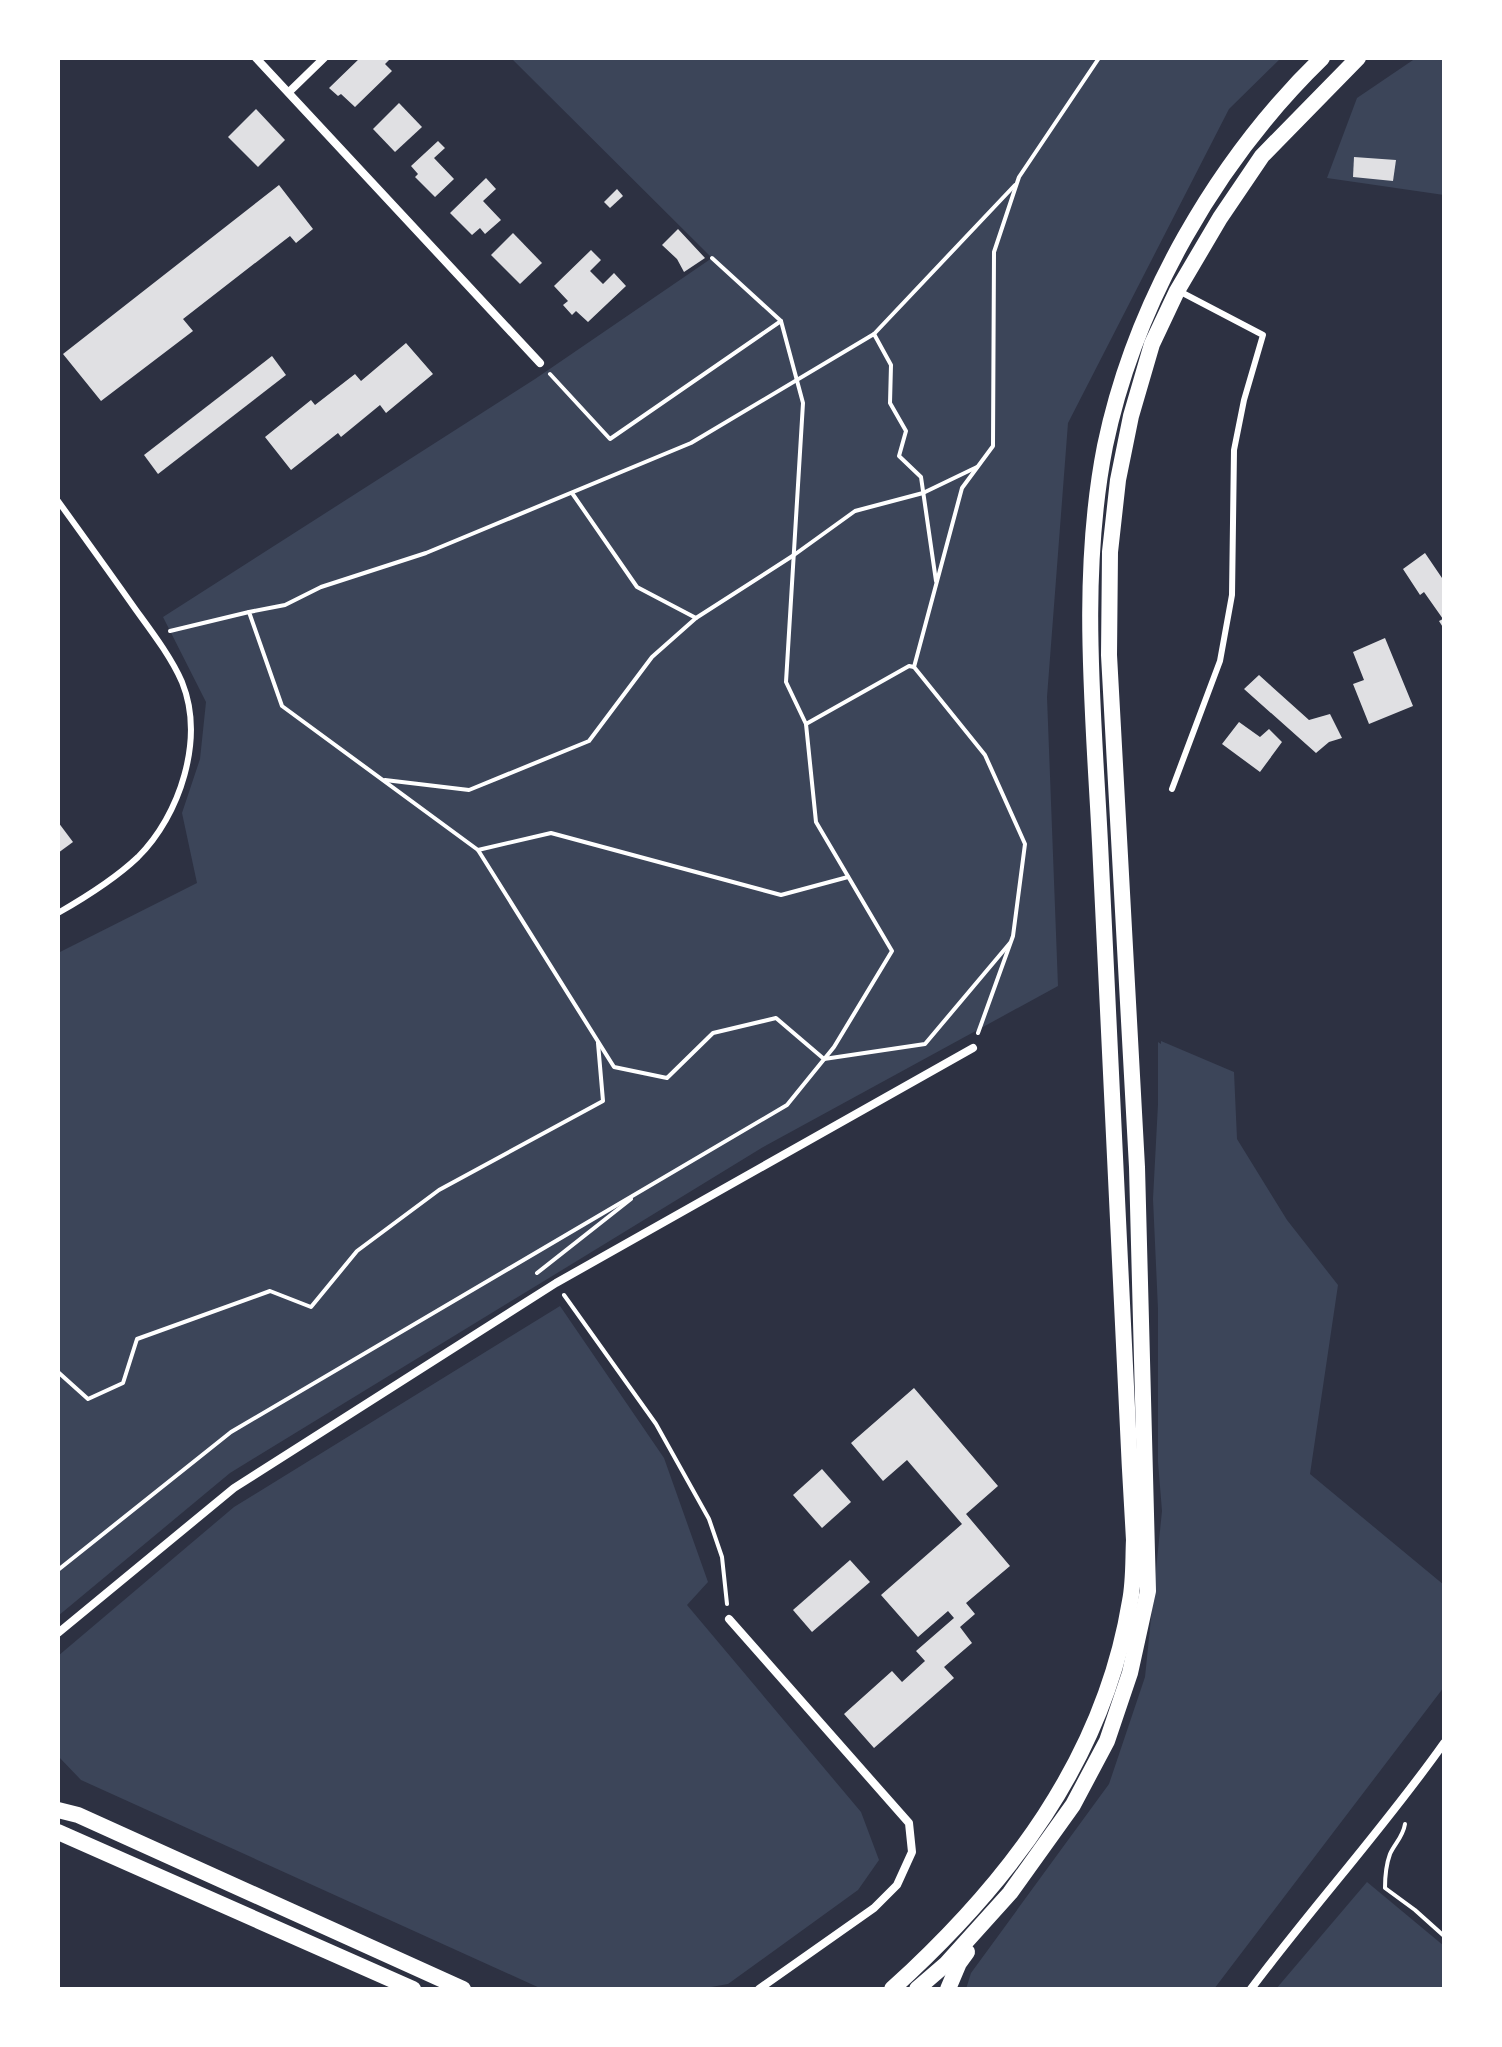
<svg xmlns="http://www.w3.org/2000/svg" width="1502" height="2047" font-family="'Nunito Sans',sans-serif">
<style>
.green{fill:#3c4559}
.building{fill:#e0e0e3}
.lines{fill:none;stroke-linecap:round;stroke-linejoin:round}
.path{stroke:#fff;stroke-width:4}
.service{stroke:#fff;stroke-width:6}
.minor{stroke:#fff;stroke-width:8}
.secondary{stroke:#fff;stroke-width:16}
</style>
<rect width="100%" height="100%" fill="#2d3142"/>
<g class="green">
<polygon points="511,58 1281,58 1229,109 1068,423 1047,697 1058,986 765,1146 230,1473 58,1616 58,953 197,883 182,813 200,759 206,702 163,617 535,379 712,258"/>
<polygon points="1416,58 1444,58 1444,195 1327,178 1357,98"/>
<polygon points="1161,1041 1234,1072 1237,1139 1287,1220 1338,1285 1310,1474 1444,1585 1444,1687 1214,1989 966,1989 971,1973 1109,1784 1145,1677 1162,1511 1158,1462 1158,1309 1153,1199 1158,1104 1158,1042 1161,1044"/>
<polygon points="560,1306 664,1458 708,1582 687,1605 861,1812 879,1860 858,1890 728,1984 700,1989 542,1989 81,1780 58,1756 58,1656 234,1507"/>
<polygon points="1367,1882 1444,1946 1444,1989 1276,1989"/>
</g>
<g class="building">
<polygon points="360,58 391,58 385,64 392,71 355,107 341,94 338,96 329,88"/>
<polygon points="399,103 422,127 395,152 373,129"/>
<polygon points="256,109 285,140 258,167 228,137"/>
<polygon points="438,141 445,148 434,158 454,179 435,197 415,177 418,174 411,166"/>
<polygon points="1354,157 1396,160 1393,181 1353,177"/>
<polygon points="486,178 496,189 483,201 501,220 485,234 480,228 472,235 450,213"/>
<polygon points="279,185 313,229 296,243 290,236 183,319 193,331 101,401 63,354"/>
<polygon points="617,189 623,196 610,208 604,202"/>
<polygon points="678,229 705,258 684,272 677,259 662,245"/>
<polygon points="513,233 542,263 520,284 491,255"/>
<polygon points="591,250 601,260 590,271 603,284 614,273 626,286 588,322 576,311 572,315 563,305 568,301 554,286"/>
<polygon points="406,343 433,374 386,413 380,405 341,437 338,433 291,470 265,437 311,400 315,405 355,374 361,381"/>
<polygon points="272,356 286,375 158,474 144,455"/>
<polygon points="1425,553 1442,578 1444,577 1444,629 1439,621 1443,619 1424,592 1420,595 1403,569"/>
<polygon points="1385,638 1413,706 1369,724 1353,684 1364,680 1353,652"/>
<polygon points="1259,675 1309,720 1330,714 1342,738 1329,742 1316,753 1244,689"/>
<polygon points="1239,722 1260,737 1269,729 1282,742 1260,772 1222,744"/>
<polygon points="58,822 73,842 58,853"/>
<polygon points="914,1388 998,1486 966,1514 1010,1566 966,1603 975,1614 960,1627 972,1643 944,1667 954,1678 874,1748 844,1714 892,1671 902,1682 925,1661 916,1651 954,1618 948,1611 918,1637 881,1595 962,1524 907,1460 883,1481 851,1443"/>
<polygon points="822,1469 851,1502 822,1528 793,1495"/>
<polygon points="850,1560 870,1582 812,1632 793,1610"/>
</g>
<g class="lines">
<g class="path">
<polyline points="874,334 1015,185"/>
<polyline points="550,374 610,439 781,321"/>
<polyline points="572,493 637,587 696,618"/>
<polyline points="170,631 249,612"/>
<polyline points="914,667 962,488 993,446 994,252 1019,177 1099,58"/>
<polyline points="806,724 909,666 914,667 985,755 1025,844 1013,936 978,1033"/>
<polyline points="385,780 469,790 589,741 652,657 696,618 794,555 855,511 923,493 977,467"/>
<polyline points="478,850 282,706 249,612 285,605 321,587 426,553 691,443 874,334 891,365 890,403 906,431 899,456 921,477 936,581"/>
<polyline points="848,877 781,895 551,833 478,850 614,1067 667,1078 713,1033 776,1018 824,1059 925,1044 1010,943"/>
<polyline points="537,1273 631,1199"/>
<polyline points="564,1295 656,1424 709,1519 722,1557 727,1604"/>
<polyline points="58,1372 88,1399 123,1383 137,1339 270,1291 311,1307 357,1251 439,1190 603,1101 598,1043"/>
<polyline points="58,1570 231,1432 787,1105 834,1047 892,951 816,822 806,724 786,682 803,403 781,321 712,258"/>
<path d="M1405 1824C1403 1837 1395 1843 1390 1854 1386 1865 1385 1877 1385 1888L1415 1910 1444 1936"/>
</g>
<g class="service">
<path d="M58 501C84 537 110 573 136 610 152 632 171 657 182 682 205 739 180 815 138 857 115 879 86 897 58 913"/>
<polyline points="1172,789 1220,661 1232,595 1234,450 1244,400 1263,335 1177,290"/>
</g>
<g class="minor">
<polyline points="256,58 540,363"/>
<polyline points="289,92 324,58"/>
<polyline points="729,1619 909,1823 912,1852 897,1885 874,1908 759,1989"/>
<polyline points="58,1633 234,1488 556,1283 973,1048"/>
<path d="M1251 1989C1313 1906 1384 1828 1444 1743"/>
</g>
<g class="secondary">
<polyline points="58,1810 78,1815 463,1989"/>
<polyline points="58,1832 413,1989"/>
<path d="M892 1989C1008 1884 1104 1760 1130 1601 1134 1581 1133 1560 1134 1540 1121 1315 1110 1090 1101 864 1095 726 1078 583 1105 446 1135 302 1217 160 1322 58"/>
<polyline points="917,1989 946,1964 1010,1893 1073,1805 1107,1741 1130,1673 1148,1591 1137,1167 1109,655 1110,552 1118,480 1131,416 1152,344 1177,291 1220,218 1262,156 1358,58"/>
<polyline points="948,1989 959,1963 967,1952"/>
</g>
</g>
<rect width="1502" height="2047" fill="none" stroke="#ffffff" stroke-width="120"/>
</svg>
